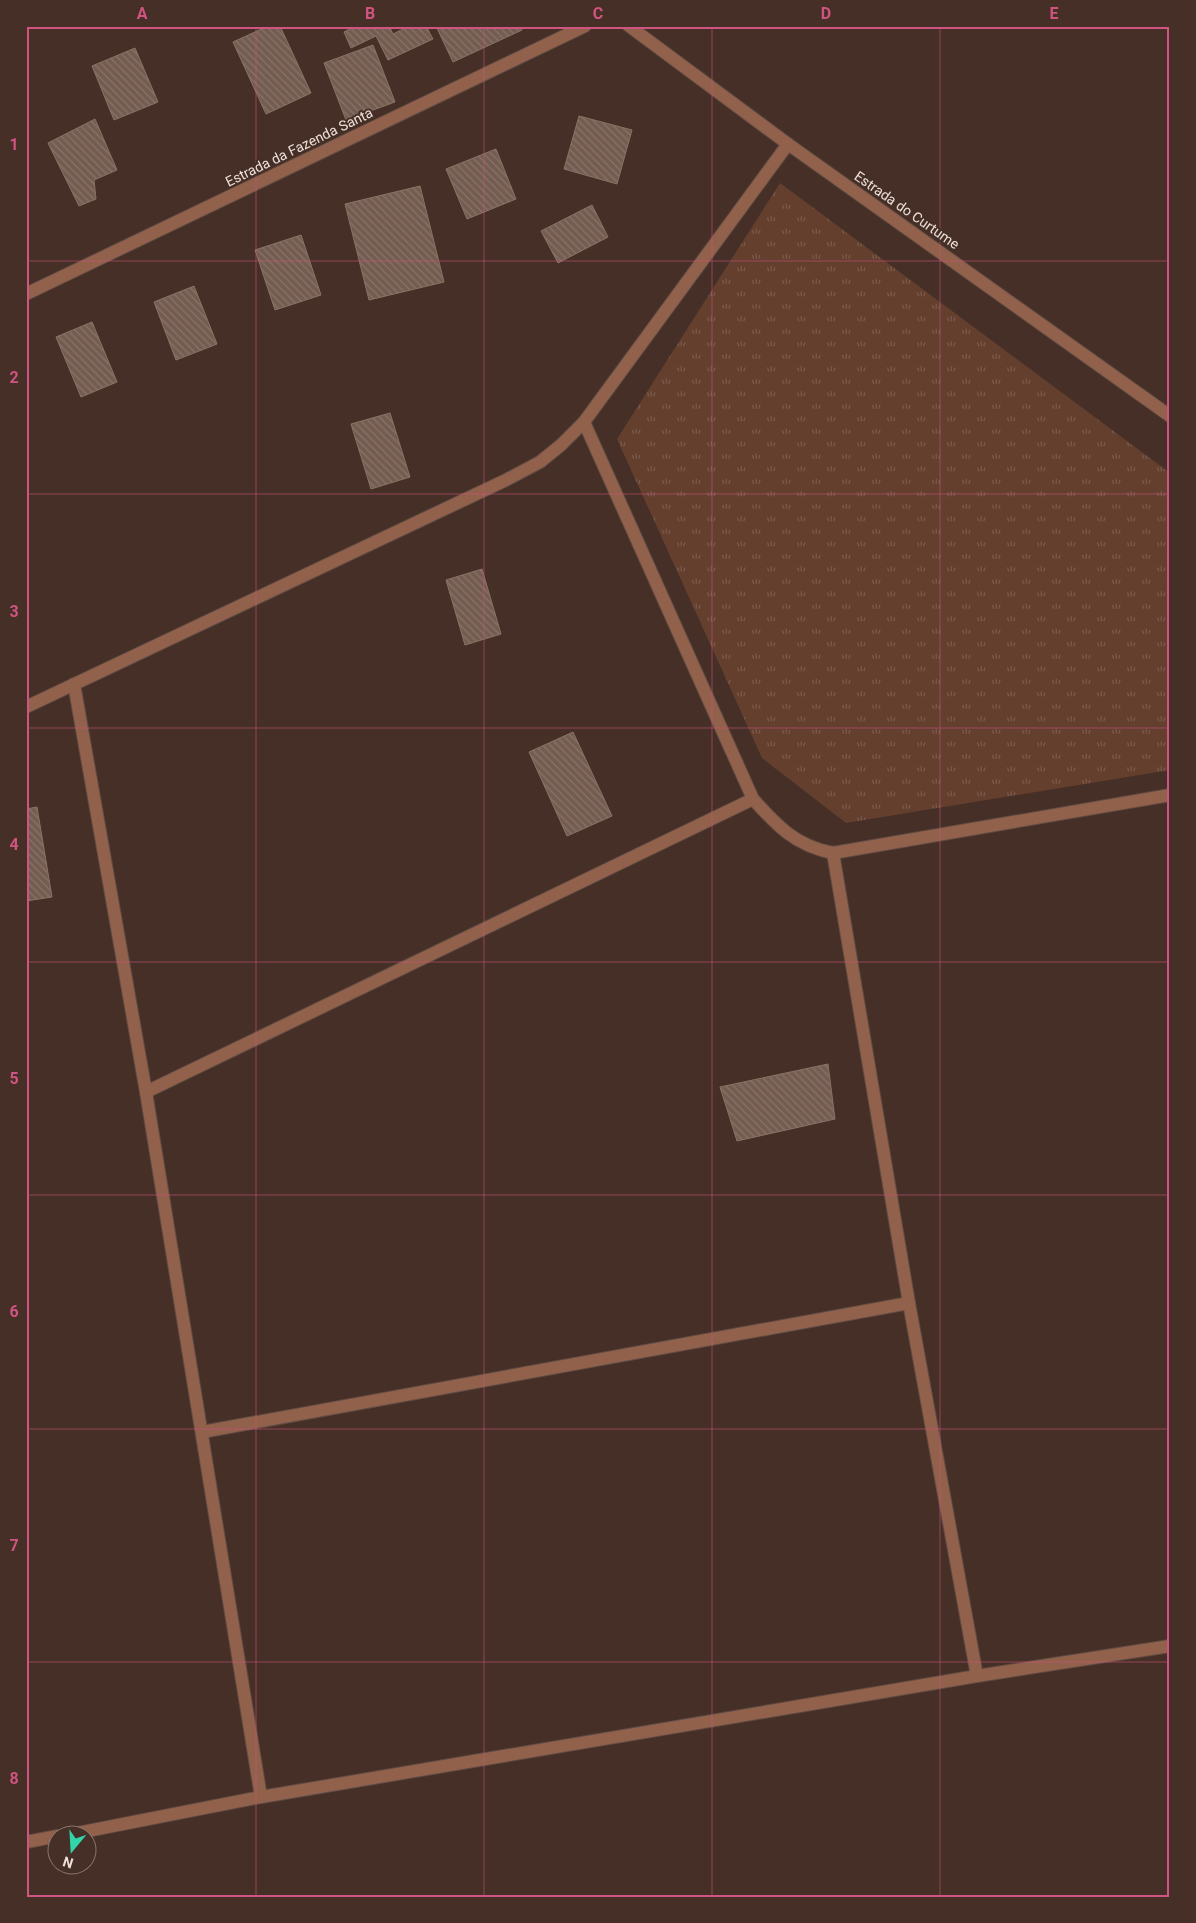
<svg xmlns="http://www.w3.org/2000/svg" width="1196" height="1923" font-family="Roboto,sans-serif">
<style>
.park{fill:url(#park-tufts)}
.building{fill:url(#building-back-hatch);stroke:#8b7266}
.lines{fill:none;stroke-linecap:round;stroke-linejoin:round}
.minor-casing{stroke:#604b43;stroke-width:14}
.tertiary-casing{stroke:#604b43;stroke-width:14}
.minor{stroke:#91614c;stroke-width:12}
.tertiary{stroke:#91614c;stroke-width:12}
.grid{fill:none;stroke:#cf5481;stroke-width:1;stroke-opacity:0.55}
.labels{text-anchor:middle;stroke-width:4;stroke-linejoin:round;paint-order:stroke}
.street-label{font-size:14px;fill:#eee0d9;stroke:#452f26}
.neatline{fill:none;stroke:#cf5481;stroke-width:2}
.grid-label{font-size:16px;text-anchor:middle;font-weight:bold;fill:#cf5481}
</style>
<defs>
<pattern id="park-tufts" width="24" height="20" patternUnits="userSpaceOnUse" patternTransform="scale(1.25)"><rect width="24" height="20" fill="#643f2e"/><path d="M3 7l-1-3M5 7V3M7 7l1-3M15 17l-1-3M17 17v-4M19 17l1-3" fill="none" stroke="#7a5a4c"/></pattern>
<pattern id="building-back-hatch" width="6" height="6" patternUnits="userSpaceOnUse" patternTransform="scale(1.25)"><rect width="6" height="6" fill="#745c51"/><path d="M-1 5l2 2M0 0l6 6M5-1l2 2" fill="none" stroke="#887369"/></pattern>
</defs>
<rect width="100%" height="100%" fill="#452f26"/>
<polygon class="park" points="780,183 1170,473 1170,770 846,823 762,758 617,439"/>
<g class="building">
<polygon points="268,26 280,26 311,93 266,114 233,42"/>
<polygon points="355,26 389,26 393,34 409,26 426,26 433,39 388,60 376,36 351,48 344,32"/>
<polygon points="436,26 521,26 522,30 453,62"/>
<polygon points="373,45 395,102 346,120 324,63"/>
<polygon points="135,48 158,102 114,120 92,66"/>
<polygon points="579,116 632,130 617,184 564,169"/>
<polygon points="95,119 117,170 94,180 96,199 79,206 48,143"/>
<polygon points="496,149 516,199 467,219 446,169"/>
<polygon points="420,186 444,282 369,300 345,204"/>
<polygon points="592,205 608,237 558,263 541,231"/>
<polygon points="301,235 321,295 275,310 255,250"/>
<polygon points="194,286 217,344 176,360 154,302"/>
<polygon points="92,322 117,382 81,397 56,337"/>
<polygon points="390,413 410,477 371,489 351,424"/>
<polygon points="482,569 501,634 465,645 446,580"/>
<polygon points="573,732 612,816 567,836 529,752"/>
<polygon points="37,807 52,897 26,901 26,809"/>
<polygon points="828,1064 835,1119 737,1141 720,1087"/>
</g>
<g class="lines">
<g class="minor-casing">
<g id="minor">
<polyline points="26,294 585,26"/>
<polyline points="584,422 753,799"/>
<polyline points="74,684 146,1092 261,1797"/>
<polyline points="26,707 506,480 540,462 561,445 584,422 788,144"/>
<polyline points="833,853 909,1303 977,1676"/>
<path d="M146 1092 753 799C777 826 796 846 833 853L1170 795"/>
<polyline points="202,1432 909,1303"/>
<polyline points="62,1836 261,1797 977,1676 1170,1646"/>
<polyline points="26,1842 58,1836"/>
</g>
</g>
<g class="tertiary-casing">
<polyline id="tertiary" points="629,26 788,144 1170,416"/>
</g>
<use href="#minor" class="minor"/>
<use href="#tertiary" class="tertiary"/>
</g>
<path class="grid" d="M256 26V1897M484 26V1897M712 26V1897M940 26V1897M26 261H1170M26 494H1170M26 728H1170M26 962H1170M26 1195H1170M26 1429H1170M26 1662H1170"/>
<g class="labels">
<g class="street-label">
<text transform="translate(299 147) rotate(-26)" y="5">Estrada da Fazenda Santa</text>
<text transform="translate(907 210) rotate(35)" y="5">Estrada do Curtume</text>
</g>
</g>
<rect width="1196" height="1923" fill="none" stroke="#452f26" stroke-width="55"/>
<g transform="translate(72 1850) rotate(198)"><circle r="24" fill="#452f26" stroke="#89766e"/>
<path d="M0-4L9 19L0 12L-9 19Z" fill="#32d4a9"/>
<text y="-8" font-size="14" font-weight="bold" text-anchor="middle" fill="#eee0d9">N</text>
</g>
<rect x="28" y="28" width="1140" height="1868" class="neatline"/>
<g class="grid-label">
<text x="142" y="19">A</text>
<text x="370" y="19">B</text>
<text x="598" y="19">C</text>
<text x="826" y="19">D</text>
<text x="1054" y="19">E</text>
<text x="14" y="150">1</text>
<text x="14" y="383">2</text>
<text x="14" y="617">3</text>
<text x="14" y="850">4</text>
<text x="14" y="1084">5</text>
<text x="14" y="1317">6</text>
<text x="14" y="1551">7</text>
<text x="14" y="1784">8</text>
</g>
</svg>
